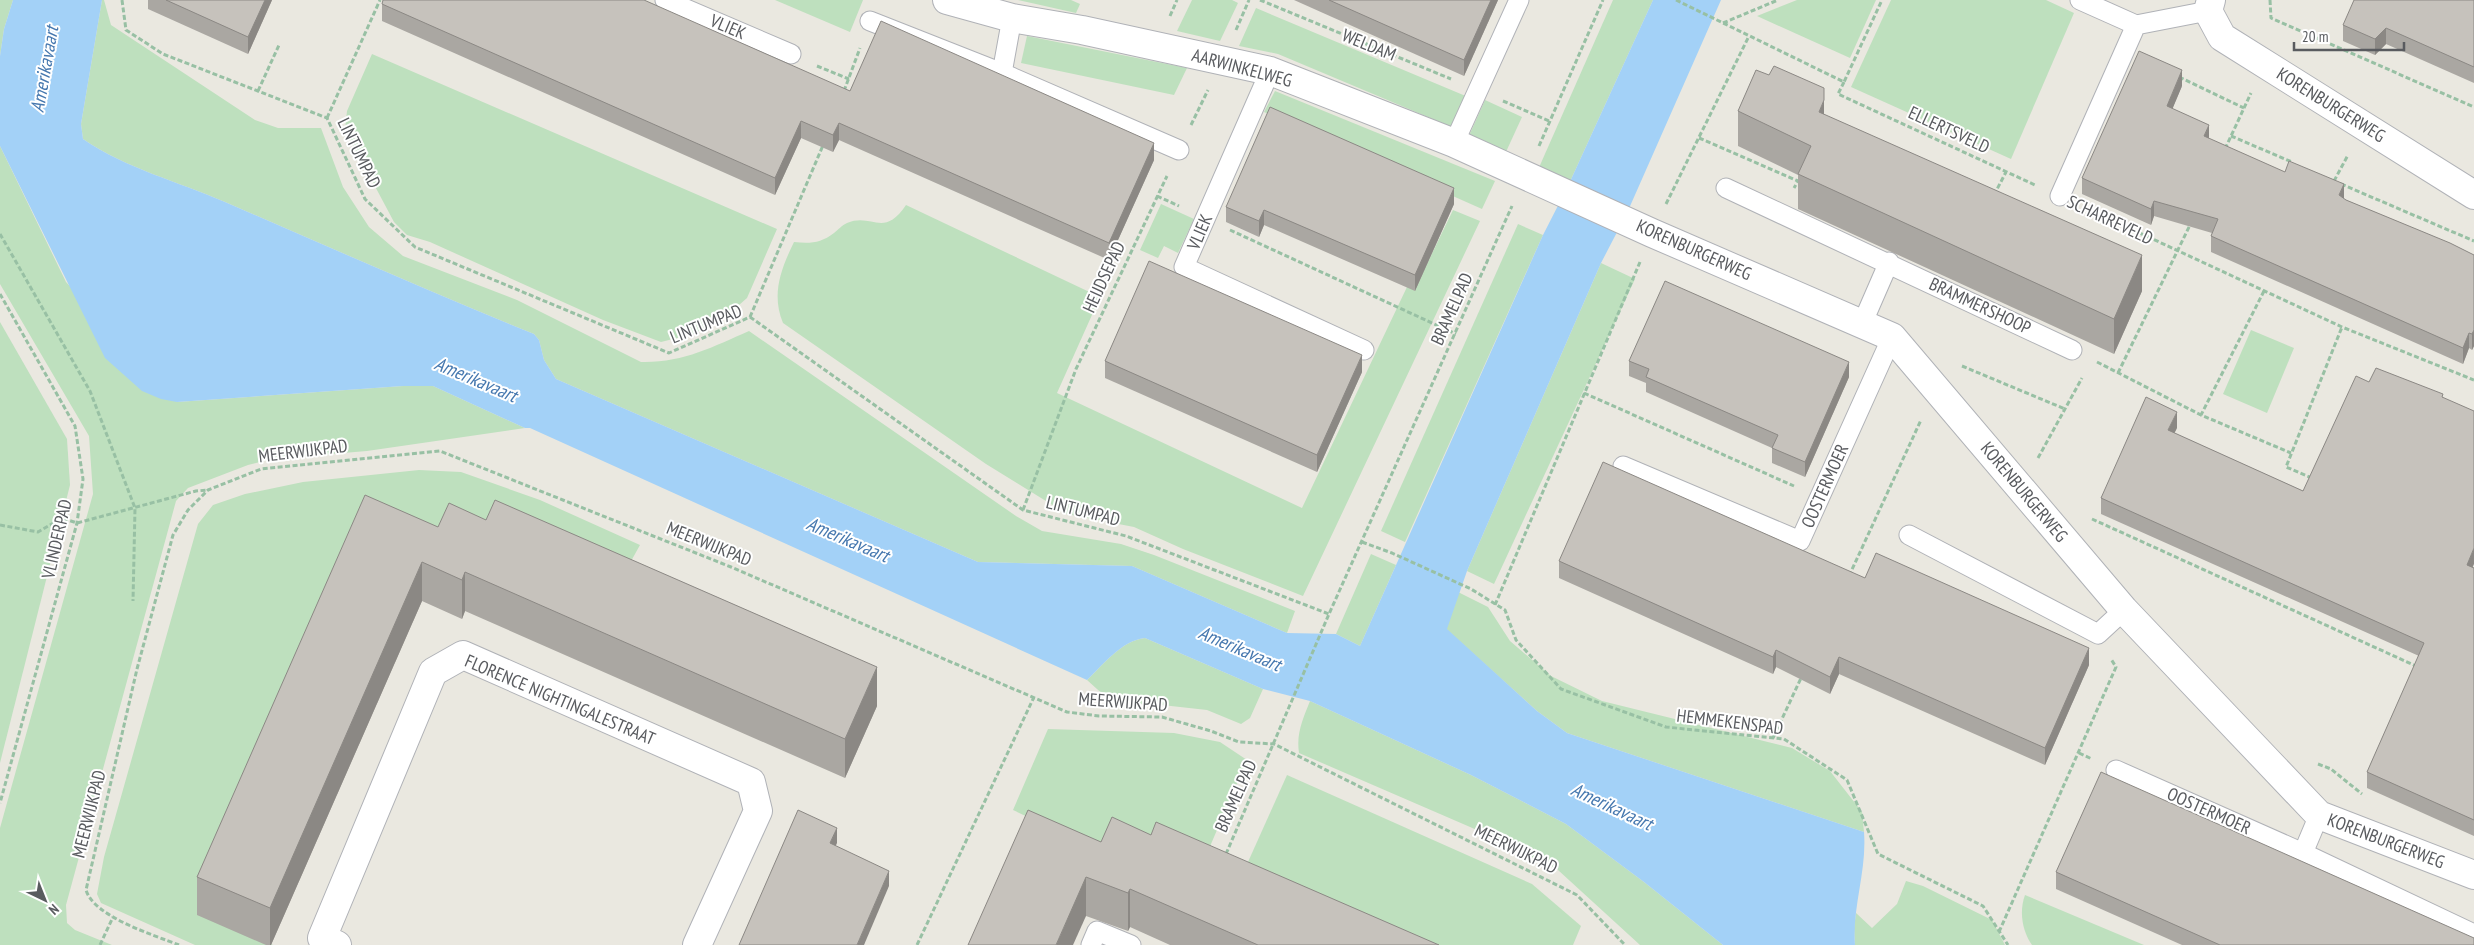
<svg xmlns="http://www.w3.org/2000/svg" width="2474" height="945" font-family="'PT Sans Narrow',sans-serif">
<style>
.green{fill:#bee0be}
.water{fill:#a3d1f7}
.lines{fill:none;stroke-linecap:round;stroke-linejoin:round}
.service-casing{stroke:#b0b2b7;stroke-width:21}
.minor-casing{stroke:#b0b2b7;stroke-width:30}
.path{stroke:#98c0a4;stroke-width:3;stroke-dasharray:5 2.5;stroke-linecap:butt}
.service{stroke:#fff;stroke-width:19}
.minor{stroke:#fff;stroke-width:28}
.wall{fill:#aaa7a2}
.shaded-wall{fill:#8b8884}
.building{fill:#c6c2bc;stroke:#8b8884}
.labels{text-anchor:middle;stroke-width:4;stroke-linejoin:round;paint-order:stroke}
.street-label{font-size:18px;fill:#595b5f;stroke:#fff}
.water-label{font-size:19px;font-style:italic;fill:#4678af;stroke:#fff}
</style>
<rect width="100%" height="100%" fill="#eae8e0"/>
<g class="green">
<polygon points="0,0 13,0 4,29 0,56"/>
<path d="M102 0H104L111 25 255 120 278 128H321L343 187 369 227 403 256 517 300 641 362C683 363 712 347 749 331L1016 516 1042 531 1121 544 1154 555 1295 611 1287 633 1132 566 978 562 556 379 544 360 539 340 534 334C430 292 327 246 225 202 177 181 127 169 83 139L81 124Z"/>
<polygon points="775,0 863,0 850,32"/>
<polygon points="1018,0 1071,0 1080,4 1076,13"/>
<polygon points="1192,0 1232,0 1238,3 1220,41 1177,31"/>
<polygon points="1613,0 1653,0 1568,186 1537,172"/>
<polygon points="1797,0 1876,0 1850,58 1757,16"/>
<polygon points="1891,0 2046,0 2074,13 2011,159 1851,87"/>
<polygon points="1256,8 1468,97 1454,128 1278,54 1239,46"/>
<polygon points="1027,36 1187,68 1174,95 1021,63"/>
<polygon points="372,54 777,229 747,298 722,320 693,334 661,342 603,320 430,242 407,235 394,222 345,130 347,111"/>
<polygon points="1275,91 1495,181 1482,209 1264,112"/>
<polygon points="1485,100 1522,117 1505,154 1468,138"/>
<polygon points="0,146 66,282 177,402 403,386 433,386 525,428 367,451 272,459 248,465 188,488 176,501 66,905 67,923 75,930 112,945 0,945 0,828 93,494 89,436 0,284"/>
<polygon points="1161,204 1194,219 1178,253 1164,246 1158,258 1140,250"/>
<path d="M906 205 1100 297 1057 393 1302 508 1416 268H1425L1453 210 1480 221 1303 596 1183 549 1134 527 1067 514 986 464 783 323C771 294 781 269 794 242 810 244 821 243 834 233 838 230 842 225 847 223 872 212 883 239 906 205Z"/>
<polygon points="1518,224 1543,235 1405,542 1381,531"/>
<polygon points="1601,263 1635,279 1494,584 1467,571"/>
<polygon points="0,322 67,439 70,485 0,763"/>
<polygon points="2251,330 2294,348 2267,413 2223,394"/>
<polygon points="419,470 461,472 540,500 640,545 615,590 452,519 205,908 273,945 195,945 101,903 97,894 104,857 198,524 213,505 245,494 303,482"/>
<polygon points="1371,554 1396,565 1360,646 1336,634"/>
<polygon points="1458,592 1488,607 1510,641 1551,676 1602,701 1792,748 1830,771 1862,812 1864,832 1567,733 1537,711 1446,629"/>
<path d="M1145 638 1263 689 1250 718 1241 724 1207 710 1162 705 1119 703 1107 698 1087 680C1104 664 1121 641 1145 638Z"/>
<path d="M1310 701 1471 775 1566 824 1644 882 1723 945H1640L1558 870 1477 830 1299 753C1296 733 1303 719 1310 701Z"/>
<polygon points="1048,729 1174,733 1220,742 1247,760 1248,764 1241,774 1202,865 1129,865 1013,810"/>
<polygon points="1287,775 1532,884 1581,926 1573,945 1372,945 1239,882"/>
<polygon points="1906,881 1923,886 1992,920 2005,945 1855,945 1854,928 1856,913 1872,928 1897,904"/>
<path d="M2025 895 2144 945H2032C2022 931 2019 911 2025 895Z"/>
</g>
<path class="water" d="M13 0H102L81 124 83 139C127 169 177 181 225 202 327 246 430 292 534 334L539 340 544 360 556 379 978 562 1132 566 1287 633 1336 634 1360 646 1543 235 1568 186 1653 0H1721L1627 213 1601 263 1467 571 1447 629 1537 711 1567 733 1864 832C1867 871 1852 907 1855 945H1723L1644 882 1566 824 1471 775 1310 701 1263 689 1145 638C1121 641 1104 664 1087 680L530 428H525L433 386H403L177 402 161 399 142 391 105 358 0 146V56L4 29Z"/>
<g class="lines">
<g class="service-casing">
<g id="service">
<polyline points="665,0 791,54"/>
<polyline points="2080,0 2136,25"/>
<polyline points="870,21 1002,73 1179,150"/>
<polyline points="1270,71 1184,267 1364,350"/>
<polyline points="1002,73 1012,18"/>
<polyline points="1454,143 1519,0"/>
<polyline points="1726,188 2072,350"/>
<polyline points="2060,196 2136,25 2208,11"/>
<polyline points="1862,324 1889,262"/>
<polyline points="1623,466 1800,541 1892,337"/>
<polyline points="1909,535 2098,634 2124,610"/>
<polyline points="2116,770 2303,853 2474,934"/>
<polyline points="2303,853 2319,815"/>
<polyline points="1091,945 1097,931 1131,945"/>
</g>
</g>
<g class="minor-casing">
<g id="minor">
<polyline points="947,0 1012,18 1082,30 1270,71 1454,143 1652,233 1892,337 2124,610 2319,815 2474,875"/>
<polyline points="2211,0 2208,11 2222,37 2474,195"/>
<polyline points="337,945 322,938 433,672 463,655 751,782 758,811 697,945"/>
</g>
</g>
<g class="path">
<polyline points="122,0 126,30 163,54 327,118 365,199 415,247 669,353 750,317"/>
<polyline points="1260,0 1451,79"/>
<polyline points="1676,0 1844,82 1882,0"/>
<polyline points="2270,0 2271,18 2474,107"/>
<polyline points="1170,16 1177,0"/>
<polyline points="1723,23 1778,0"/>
<polyline points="1236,30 1249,0"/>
<polyline points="817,66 849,79"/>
<polyline points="2179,77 2244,108"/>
<polyline points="1844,82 1838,94 2035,185"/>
<polyline points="258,91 279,45"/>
<polyline points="844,91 860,48"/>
<polyline points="1503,101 1549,121"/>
<polyline points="327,118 380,0"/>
<polyline points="1191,125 1208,90"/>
<polyline points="2231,136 2292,162"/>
<polyline points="1699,138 1798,181 1794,188"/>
<polyline points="1539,146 1603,0"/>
<polyline points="2225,149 2251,93"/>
<polyline points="2334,181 2348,155"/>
<polyline points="2341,184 2474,241"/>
<polyline points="1994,195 2006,172"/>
<polyline points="1157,196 1179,206"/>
<polyline points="1666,204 1749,36"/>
<polyline points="2086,208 2342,327 2474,380"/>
<polyline points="1230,230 1456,334"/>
<polyline points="0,234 90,391 135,508 133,601"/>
<polyline points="2264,291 2201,415 2291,453"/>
<polyline points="0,294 75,426 83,479 77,523 0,803"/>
<polyline points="750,317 1023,510 1126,536 1329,614"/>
<polyline points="750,317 824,143"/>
<polyline points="2097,362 2201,415"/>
<polyline points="1962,366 2065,409"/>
<polyline points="2118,373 2190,225"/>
<polyline points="1584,393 1794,486"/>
<polyline points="2038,458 2082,378"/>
<polyline points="2312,478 2286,467 2342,327"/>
<polyline points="1023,510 1076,369 1167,176"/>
<polyline points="2092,519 2416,666"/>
<polyline points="0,525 38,532 62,518 77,523 196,491 208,490"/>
<polyline points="1362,542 1392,553 1471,589 1505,610 1516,640 1561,689 1666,727 1784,739 1847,780 1878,854 1983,906 2008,945"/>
<polyline points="1849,576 1921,420"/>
<polyline points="1495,605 1640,262"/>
<polyline points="1773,738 1802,676"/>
<polyline points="2079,753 2092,759"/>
<polyline points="2318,764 2331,769 2362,794"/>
<polyline points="1226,854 1329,614 1512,206"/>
<polyline points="1999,932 2116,667 2111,659"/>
<polyline points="100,945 113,917"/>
<path d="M179 945C154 935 94 917 86 890L137 669 173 535 188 510 208 490 261 469 440 451 731 567 1067 712 1099 716 1162 717 1211 731 1239 742 1274 744 1577 895 1625 945"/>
<polyline points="917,945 1034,697"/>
</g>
<use href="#service" class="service"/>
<use href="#minor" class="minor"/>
</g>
<g class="wall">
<polygon points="148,0 272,0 248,54 148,9"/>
<polygon points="1294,0 1498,0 1464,76"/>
<polygon points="2474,0 2474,83 2386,44 2375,55 2343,41 2343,25"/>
<polygon points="382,4 850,91 1154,160 1109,260 839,140 833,152 801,138 775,195 382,21"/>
<polygon points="2182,86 2172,109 2209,139 2346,200 2474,255 2474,346 2472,350 2469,348 2463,364 2211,252 2211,236 2212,233 2154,216 2151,225 2082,194 2082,178"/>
<polygon points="1738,111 1824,115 2142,291 2114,354 1798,209 1798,175 1738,146"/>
<polygon points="1454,204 1415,291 1264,225 1259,237 1226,222 1226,207"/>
<polygon points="1105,361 1362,372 1317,472 1105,378"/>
<polygon points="1629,361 1849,377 1805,477 1772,463 1772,448 1646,392 1646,383 1629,376"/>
<polygon points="2369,382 2443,397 2472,567 2474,568 2474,836 2367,788 2367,772 2419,656 2101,514 2101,498 2177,428 2174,433 2303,491"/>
<polygon points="438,527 877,706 845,778 465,611 462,619 422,601 271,945 266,945 197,915 197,877"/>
<polygon points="1559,561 1865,578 2089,665 2045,765 1839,674 1830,694 1776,667 1773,674 1559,578"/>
<polygon points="1151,835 1439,945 1170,945 1130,927 1128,931 1086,916 968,945 1101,842"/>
<polygon points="2056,872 2474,945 2182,945 2056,889"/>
</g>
<g class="shaded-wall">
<polygon points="265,0 272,0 248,54 248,37"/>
<polygon points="1491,0 1498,0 1464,76 1464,60"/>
<polygon points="2386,28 2386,44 2375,55 2375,39"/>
<polygon points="2182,70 2182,86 2167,122 2167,106"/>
<polygon points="1824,100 1824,136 1819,112"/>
<polygon points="801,121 801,138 775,195 775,178"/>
<polygon points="839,123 839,140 833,152 833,135"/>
<polygon points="2209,125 2209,140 2204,136"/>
<polygon points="1154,143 1154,160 1109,260 1109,243"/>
<polygon points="2344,184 2344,200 2339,195"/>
<polygon points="1454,188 1454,204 1415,291 1415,275"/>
<polygon points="2154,201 2154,216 2151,225 2151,209"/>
<polygon points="1264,210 1264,225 1259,237 1259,221"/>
<polygon points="2142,255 2142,291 2114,354 2114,319"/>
<polygon points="2474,330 2474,346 2472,350 2472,334"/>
<polygon points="2469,333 2469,348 2463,364 2463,348"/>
<polygon points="1362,355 1362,372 1317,472 1317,455"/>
<polygon points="1849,362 1849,377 1805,477 1805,462"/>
<polygon points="2177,412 2177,428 2168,446 2168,430"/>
<polygon points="2474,548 2474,564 2467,580 2467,565"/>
<polygon points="422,562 422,601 271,945 270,945 270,908"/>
<polygon points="465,572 465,611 462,619 462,580"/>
<polygon points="2089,648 2089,665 2045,765 2045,748"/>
<polygon points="1776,650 1776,667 1773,674 1773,657"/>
<polygon points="1839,657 1839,674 1830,694 1830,677"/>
<polygon points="877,667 877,706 845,778 845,739"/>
<polygon points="837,828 837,843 830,859 830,843"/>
<polygon points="889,871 889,886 864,945 857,945"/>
<polygon points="1086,877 1086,916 1073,945 1056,945"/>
<polygon points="1130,889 1130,927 1128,931 1128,893"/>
</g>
<g class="building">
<polygon points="166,0 265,0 248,37"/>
<polygon points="383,0 644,0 850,91 881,21 1154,143 1109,243 839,123 833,135 801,121 775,178 382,4"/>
<polygon points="1329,0 1491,0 1464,60"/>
<polygon points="2354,0 2474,0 2474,67 2386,28 2375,39 2343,25"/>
<polygon points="2139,51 2182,70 2167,106 2209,125 2204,136 2285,172 2289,161 2344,184 2339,195 2346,200 2450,243 2474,255 2474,330 2472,334 2469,333 2463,348 2211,236 2218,219 2154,201 2151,209 2082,178"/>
<polygon points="1774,66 1824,88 1824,100 1819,112 2142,255 2114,319 1798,174 1811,146 1738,111 1756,70 1769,75"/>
<polygon points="1270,107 1454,188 1415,275 1264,210 1259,221 1226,207"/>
<polygon points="1149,261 1362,355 1317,455 1105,361"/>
<polygon points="1665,281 1849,362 1805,462 1772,448 1778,435 1646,377 1649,369 1629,361"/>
<polygon points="2376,368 2443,394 2442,397 2474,411 2474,548 2467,565 2474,568 2474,820 2367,772 2424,643 2101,498 2146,397 2177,412 2168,430 2303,491 2356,376 2369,382"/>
<polygon points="1603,462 1865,578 1876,553 2089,648 2045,748 1839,657 1830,677 1776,650 1773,657 1559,561"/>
<polygon points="365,495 438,527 449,503 486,520 495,500 877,667 845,739 465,572 462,580 422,562 270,908 197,877"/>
<polygon points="2101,772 2474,938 2474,945 2220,945 2056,872"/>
<polygon points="798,810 837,828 830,843 889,871 857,945 739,945"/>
<polygon points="1028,810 1101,842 1112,817 1151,835 1156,822 1439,945 1258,945 1130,889 1128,893 1086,877 1056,945 968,945"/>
</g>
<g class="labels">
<g class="street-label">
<text transform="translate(728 27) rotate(23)" y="6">VLIEK</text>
<text transform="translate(1369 45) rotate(22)" y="6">WELDAM</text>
<text transform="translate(1242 68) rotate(15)" y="6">AARWINKELWEG</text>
<text transform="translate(2331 105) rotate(32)" y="6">KORENBURGERWEG</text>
<text transform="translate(1949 130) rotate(25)" y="6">ELLERTSVELD</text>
<text transform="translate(359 153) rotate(64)" y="6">LINTUMPAD</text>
<text transform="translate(2110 220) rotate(25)" y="6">SCHARREVELD</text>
<text transform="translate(1200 232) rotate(-67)" y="6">VLIEK</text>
<text transform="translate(1694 250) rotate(24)" y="6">KORENBURGERWEG</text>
<text transform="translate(1104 277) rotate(-65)" y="6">HEIJDSEPAD</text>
<text transform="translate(1980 306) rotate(25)" y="6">BRAMMERSHOOP</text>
<text transform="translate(1452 309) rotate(-66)" y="6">BRAMELPAD</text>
<text transform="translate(706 324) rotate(-22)" y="6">LINTUMPAD</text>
<text transform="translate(303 451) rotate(-7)" y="6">MEERWIJKPAD</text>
<text transform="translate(1825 486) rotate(-66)" y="6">OOSTERMOER</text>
<text transform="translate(2024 492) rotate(50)" y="6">KORENBURGERWEG</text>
<text transform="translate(1083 511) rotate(14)" y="6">LINTUMPAD</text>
<text transform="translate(57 539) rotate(-77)" y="6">VLINDERPAD</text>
<text transform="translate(709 544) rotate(22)" y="6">MEERWIJKPAD</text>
<text transform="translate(560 700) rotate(23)" y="6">FLORENCE NIGHTINGALESTRAAT</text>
<text transform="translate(1123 702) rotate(4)" y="6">MEERWIJKPAD</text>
<text transform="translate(1730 722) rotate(7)" y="6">HEMMEKENSPAD</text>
<text transform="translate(1236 796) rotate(-66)" y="6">BRAMELPAD</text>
<text transform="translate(2209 811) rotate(24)" y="6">OOSTERMOER</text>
<text transform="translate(89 814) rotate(-76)" y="6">MEERWIJKPAD</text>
<text transform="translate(2386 841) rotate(21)" y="6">KORENBURGERWEG</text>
<text transform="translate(1516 849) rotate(26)" y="6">MEERWIJKPAD</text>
</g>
<g class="water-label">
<text transform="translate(44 69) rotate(-80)" y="7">Amerikavaart</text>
<text transform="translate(476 379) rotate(23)" y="7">Amerikavaart</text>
<text transform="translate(848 539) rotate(23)" y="7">Amerikavaart</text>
<text transform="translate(1240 648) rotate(23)" y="7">Amerikavaart</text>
<text transform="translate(1612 806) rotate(25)" y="7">Amerikavaart</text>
</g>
</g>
<g transform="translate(45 900) rotate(137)" stroke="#ffffff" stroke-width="4" paint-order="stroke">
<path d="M0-4L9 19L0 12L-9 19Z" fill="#595b5f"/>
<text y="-8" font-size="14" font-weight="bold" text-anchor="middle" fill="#595b5f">N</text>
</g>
<path d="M2294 42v8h110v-8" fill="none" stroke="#595b5f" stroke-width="2.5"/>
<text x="2302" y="42" font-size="15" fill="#595b5f" stroke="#ffffff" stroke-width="4" paint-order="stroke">20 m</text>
</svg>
